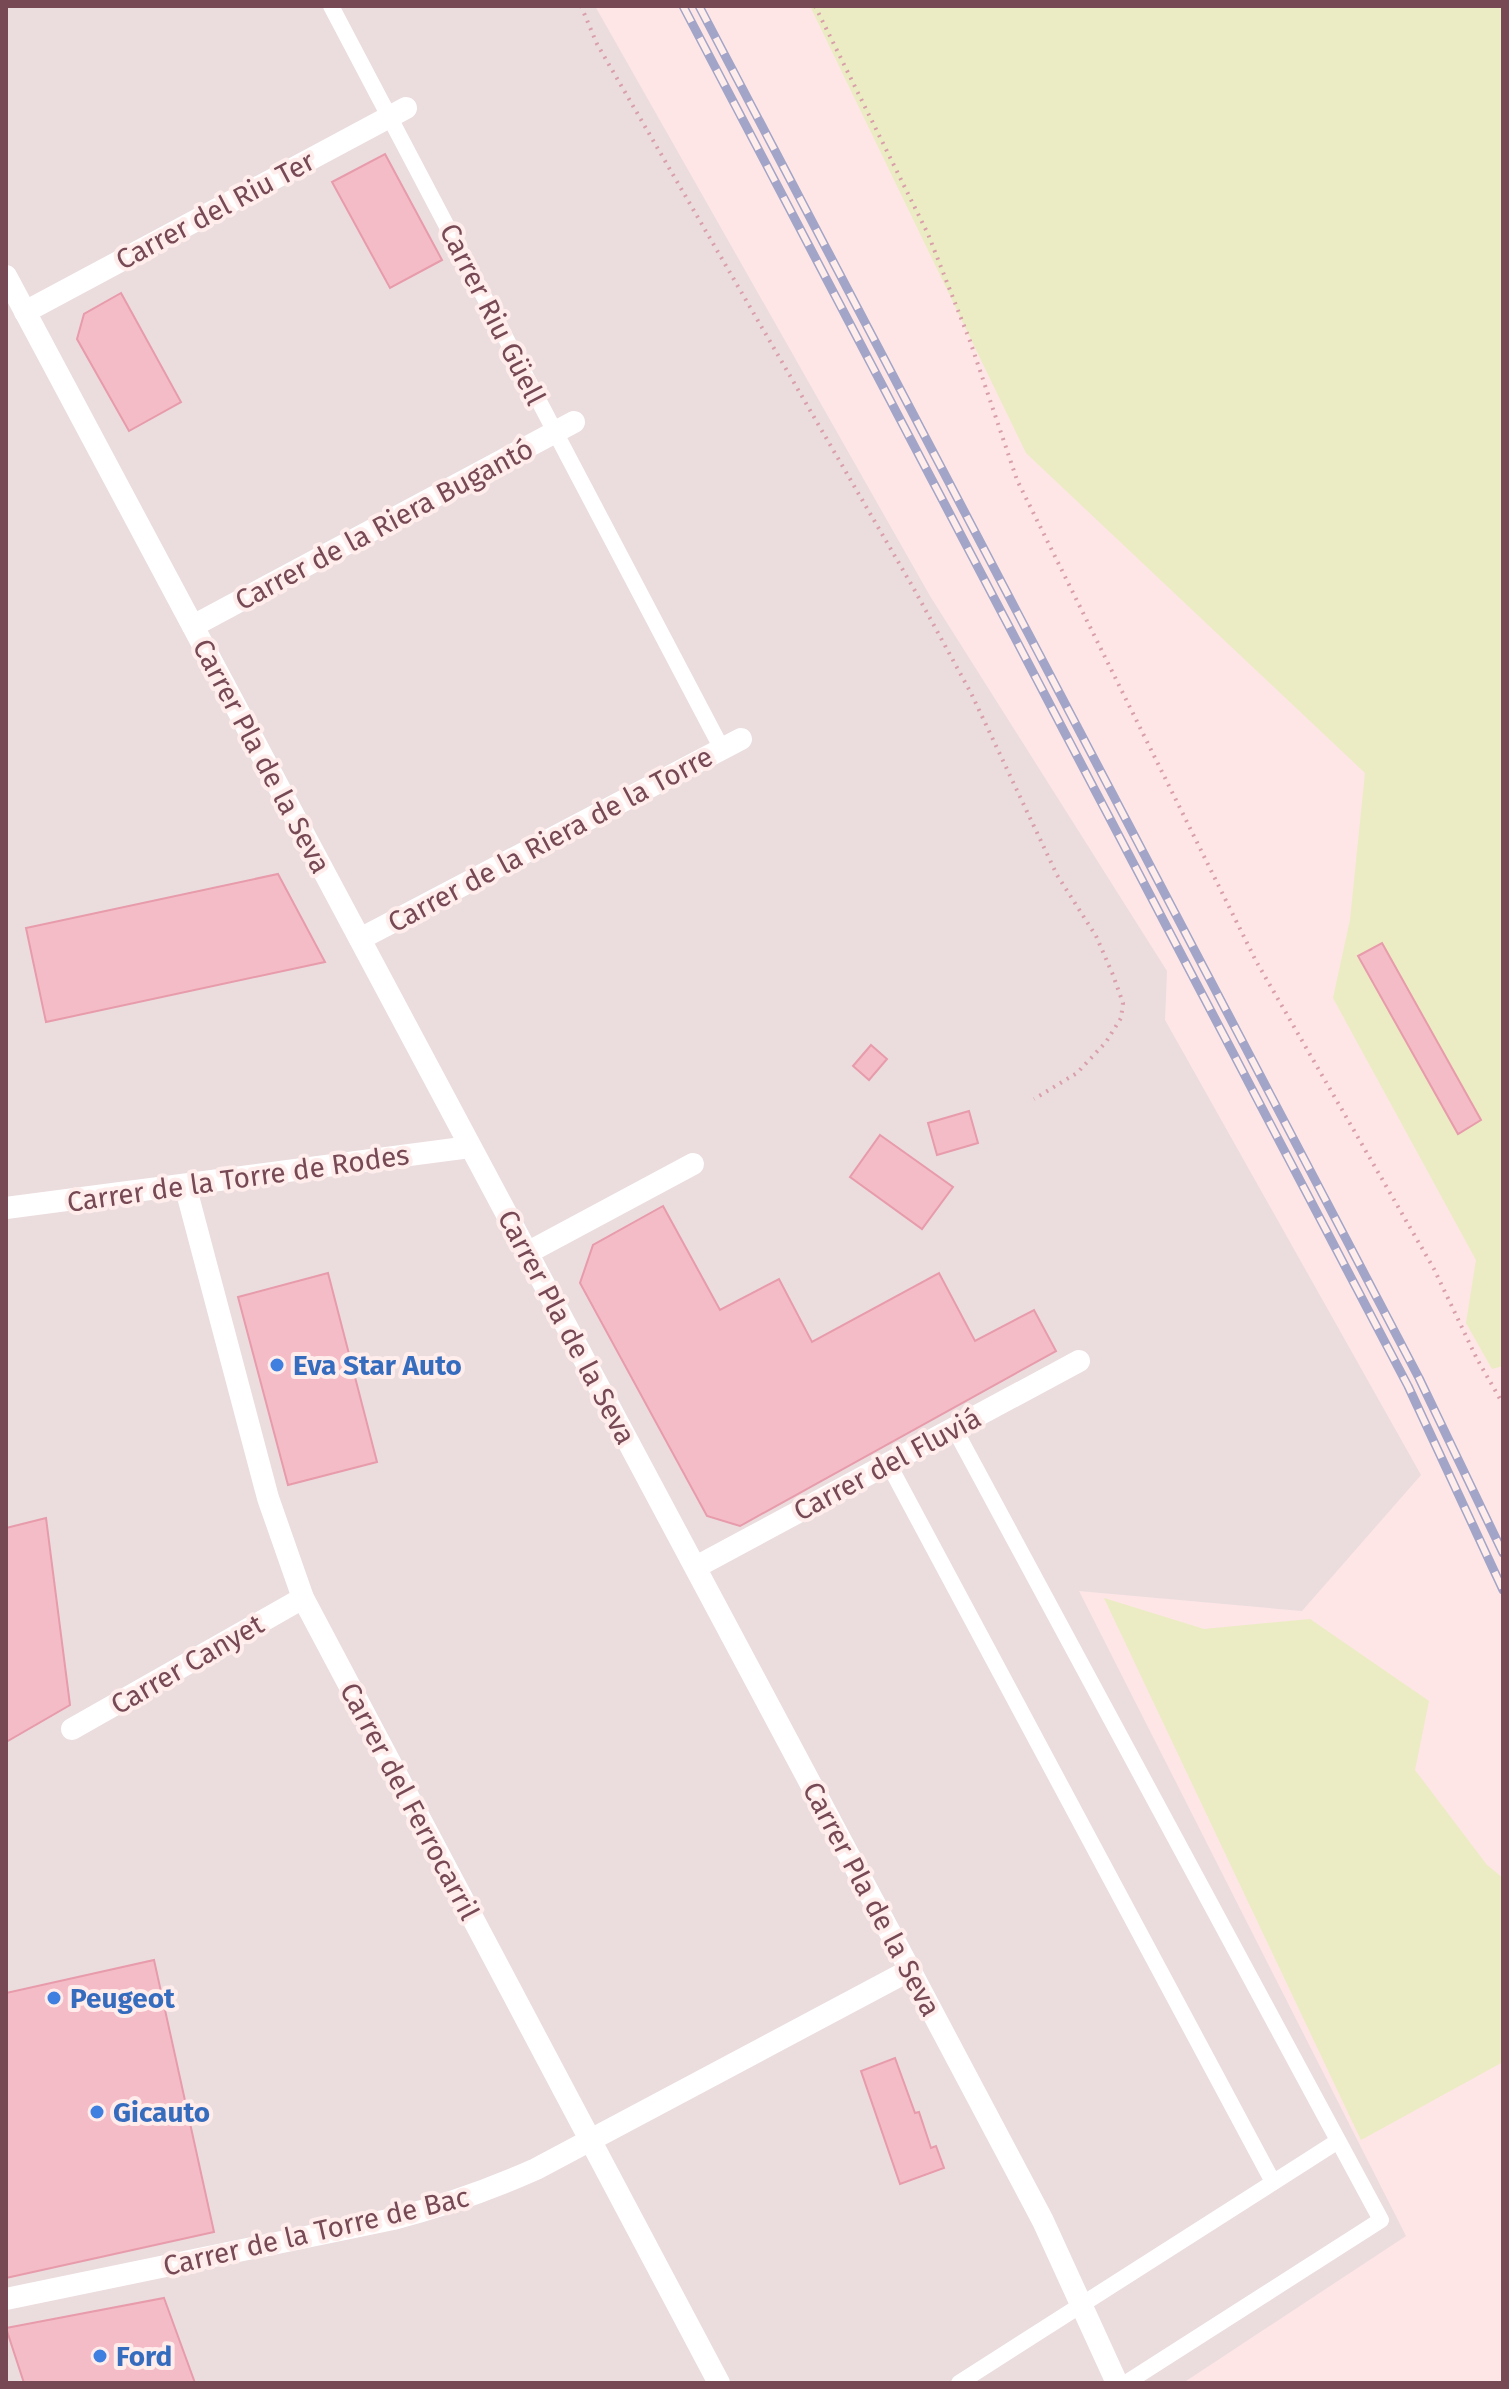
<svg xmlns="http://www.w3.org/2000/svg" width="1509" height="2389" font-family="'Fira Sans',sans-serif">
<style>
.industrial{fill:#ebdcde}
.green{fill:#ebecc3}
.building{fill:#f4bcc6;stroke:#e79bab;stroke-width:2}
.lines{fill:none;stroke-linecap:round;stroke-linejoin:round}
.path{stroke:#d99faa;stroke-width:4;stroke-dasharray:2 6;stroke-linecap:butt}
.pedestrian{stroke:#fff;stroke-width:16}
.minor{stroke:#fff;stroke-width:22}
.rail-casing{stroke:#a3a5c8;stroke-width:9}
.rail{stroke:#ffedec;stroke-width:6;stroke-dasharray:18;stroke-linecap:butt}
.shop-dot{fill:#3f7fe0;stroke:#ffedec;stroke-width:3}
.labels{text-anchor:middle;stroke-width:8;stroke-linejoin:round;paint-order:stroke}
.street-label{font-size:28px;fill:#774954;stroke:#ffedec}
.shop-label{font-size:28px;font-weight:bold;fill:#366cbe;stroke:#ffedec;text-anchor:start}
</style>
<rect width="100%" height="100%" fill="#fde6e5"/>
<polygon class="industrial" points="6,6 595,6 930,596 1167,971 1165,1020 1421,1475 1302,1611 1079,1591 1406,2236 1183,2383 6,2383"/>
<g class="green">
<polygon points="810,6 1503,6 1503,1366 1492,1369 1466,1323 1476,1260 1333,998 1350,920 1365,773 1026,453"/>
<polygon points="1104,1598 1204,1629 1310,1619 1429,1701 1415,1770 1487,1865 1503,1878 1503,2062 1361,2140"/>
</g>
<g class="building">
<polygon points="385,154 442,260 390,288 332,182"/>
<polygon points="121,293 181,402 129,431 77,339 84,314"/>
<polygon points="278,874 325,962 46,1022 26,928"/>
<polygon points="1382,943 1481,1120 1458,1134 1358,956"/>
<polygon points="871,1045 887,1059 869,1080 853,1066"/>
<polygon points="969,1111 978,1143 937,1155 928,1123"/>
<polygon points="880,1135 953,1187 922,1229 850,1177"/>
<polygon points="663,1206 720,1310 779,1279 812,1342 939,1273 975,1341 1034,1310 1056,1351 740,1526 707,1516 580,1283 593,1245"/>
<polygon points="328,1273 377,1462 288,1485 238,1297"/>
<polygon points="46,1518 70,1705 6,1742 6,1528"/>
<polygon points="154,1960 214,2232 6,2278 6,1993"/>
<polygon points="895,2058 915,2113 919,2112 931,2148 936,2146 944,2168 900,2184 861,2071"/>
<polygon points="164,2298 195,2383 24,2383 6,2328"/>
</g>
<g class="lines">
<g class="path">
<polyline points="581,6 597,44 914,589 971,693 1057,875 1096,936 1113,975 1123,1003 1121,1018 1106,1042 1077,1073 1034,1099"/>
<polyline points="815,6 928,234 970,341 1017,480 1256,961 1434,1269 1477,1359 1503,1404"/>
</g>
<g class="pedestrian">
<polyline points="331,6 722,749"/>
<polyline points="954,1428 1381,2220 1126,2383"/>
<polyline points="888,1463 1273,2182"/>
<polyline points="959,2383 1338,2141"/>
</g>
<g class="minor">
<polyline points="6,276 910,1970 1043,2221 1117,2383"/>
<polyline points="25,312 406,108"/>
<polyline points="193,626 574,422"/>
<polyline points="360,939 741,739"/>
<polyline points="185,1185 268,1498 303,1598 719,2383"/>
<polyline points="6,1208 470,1147"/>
<polyline points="527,1253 693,1164"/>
<polyline points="696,1567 1079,1361"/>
<polyline points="72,1729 303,1598"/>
<path d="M6 2299 393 2219C443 2206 489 2190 536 2169L910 1970"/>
</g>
<g class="rail-casing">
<g id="rail">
<polyline points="683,6 1408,1386 1503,1590"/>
<polyline points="699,6 1419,1378 1503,1553"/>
</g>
</g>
<use href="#rail" class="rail"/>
</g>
<g class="shop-dot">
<circle cx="277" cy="1365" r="8"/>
<circle cx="54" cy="1998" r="8"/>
<circle cx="97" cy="2112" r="8"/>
<circle cx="100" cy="2356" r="8"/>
</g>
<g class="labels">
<g class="street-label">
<text transform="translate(215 210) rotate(-28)" y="10">Carrer del Riu Ter</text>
<text transform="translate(493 314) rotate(63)" y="10">Carrer Riu Güell</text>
<text transform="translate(384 524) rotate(-28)" y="10">Carrer de la Riera Bugantó</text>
<text transform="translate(262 756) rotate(62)" y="10">Carrer Pla de la Seva</text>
<text transform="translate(550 839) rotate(-28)" y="10">Carrer de la Riera de la Torre</text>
<text transform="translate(238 1178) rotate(-8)" y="10">Carrer de la Torre de Rodes</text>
<text transform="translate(567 1327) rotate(62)" y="10">Carrer Pla de la Seva</text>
<text transform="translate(887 1464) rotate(-28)" y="10">Carrer del Fluviá</text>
<text transform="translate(187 1664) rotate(-30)" y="10">Carrer Canyet</text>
<text transform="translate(410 1801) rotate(62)" y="10">Carrer del Ferrocarril</text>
<text transform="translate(872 1899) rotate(62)" y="10">Carrer Pla de la Seva</text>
<text transform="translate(316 2231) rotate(-13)" y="10">Carrer de la Torre de Bac</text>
</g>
<g class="shop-label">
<text x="293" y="1375">Eva Star Auto</text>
<text x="70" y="2008">Peugeot</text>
<text x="113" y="2122">Gicauto</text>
<text x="116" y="2366">Ford</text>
</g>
</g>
<rect width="1509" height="2389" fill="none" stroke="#774954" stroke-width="16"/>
</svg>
